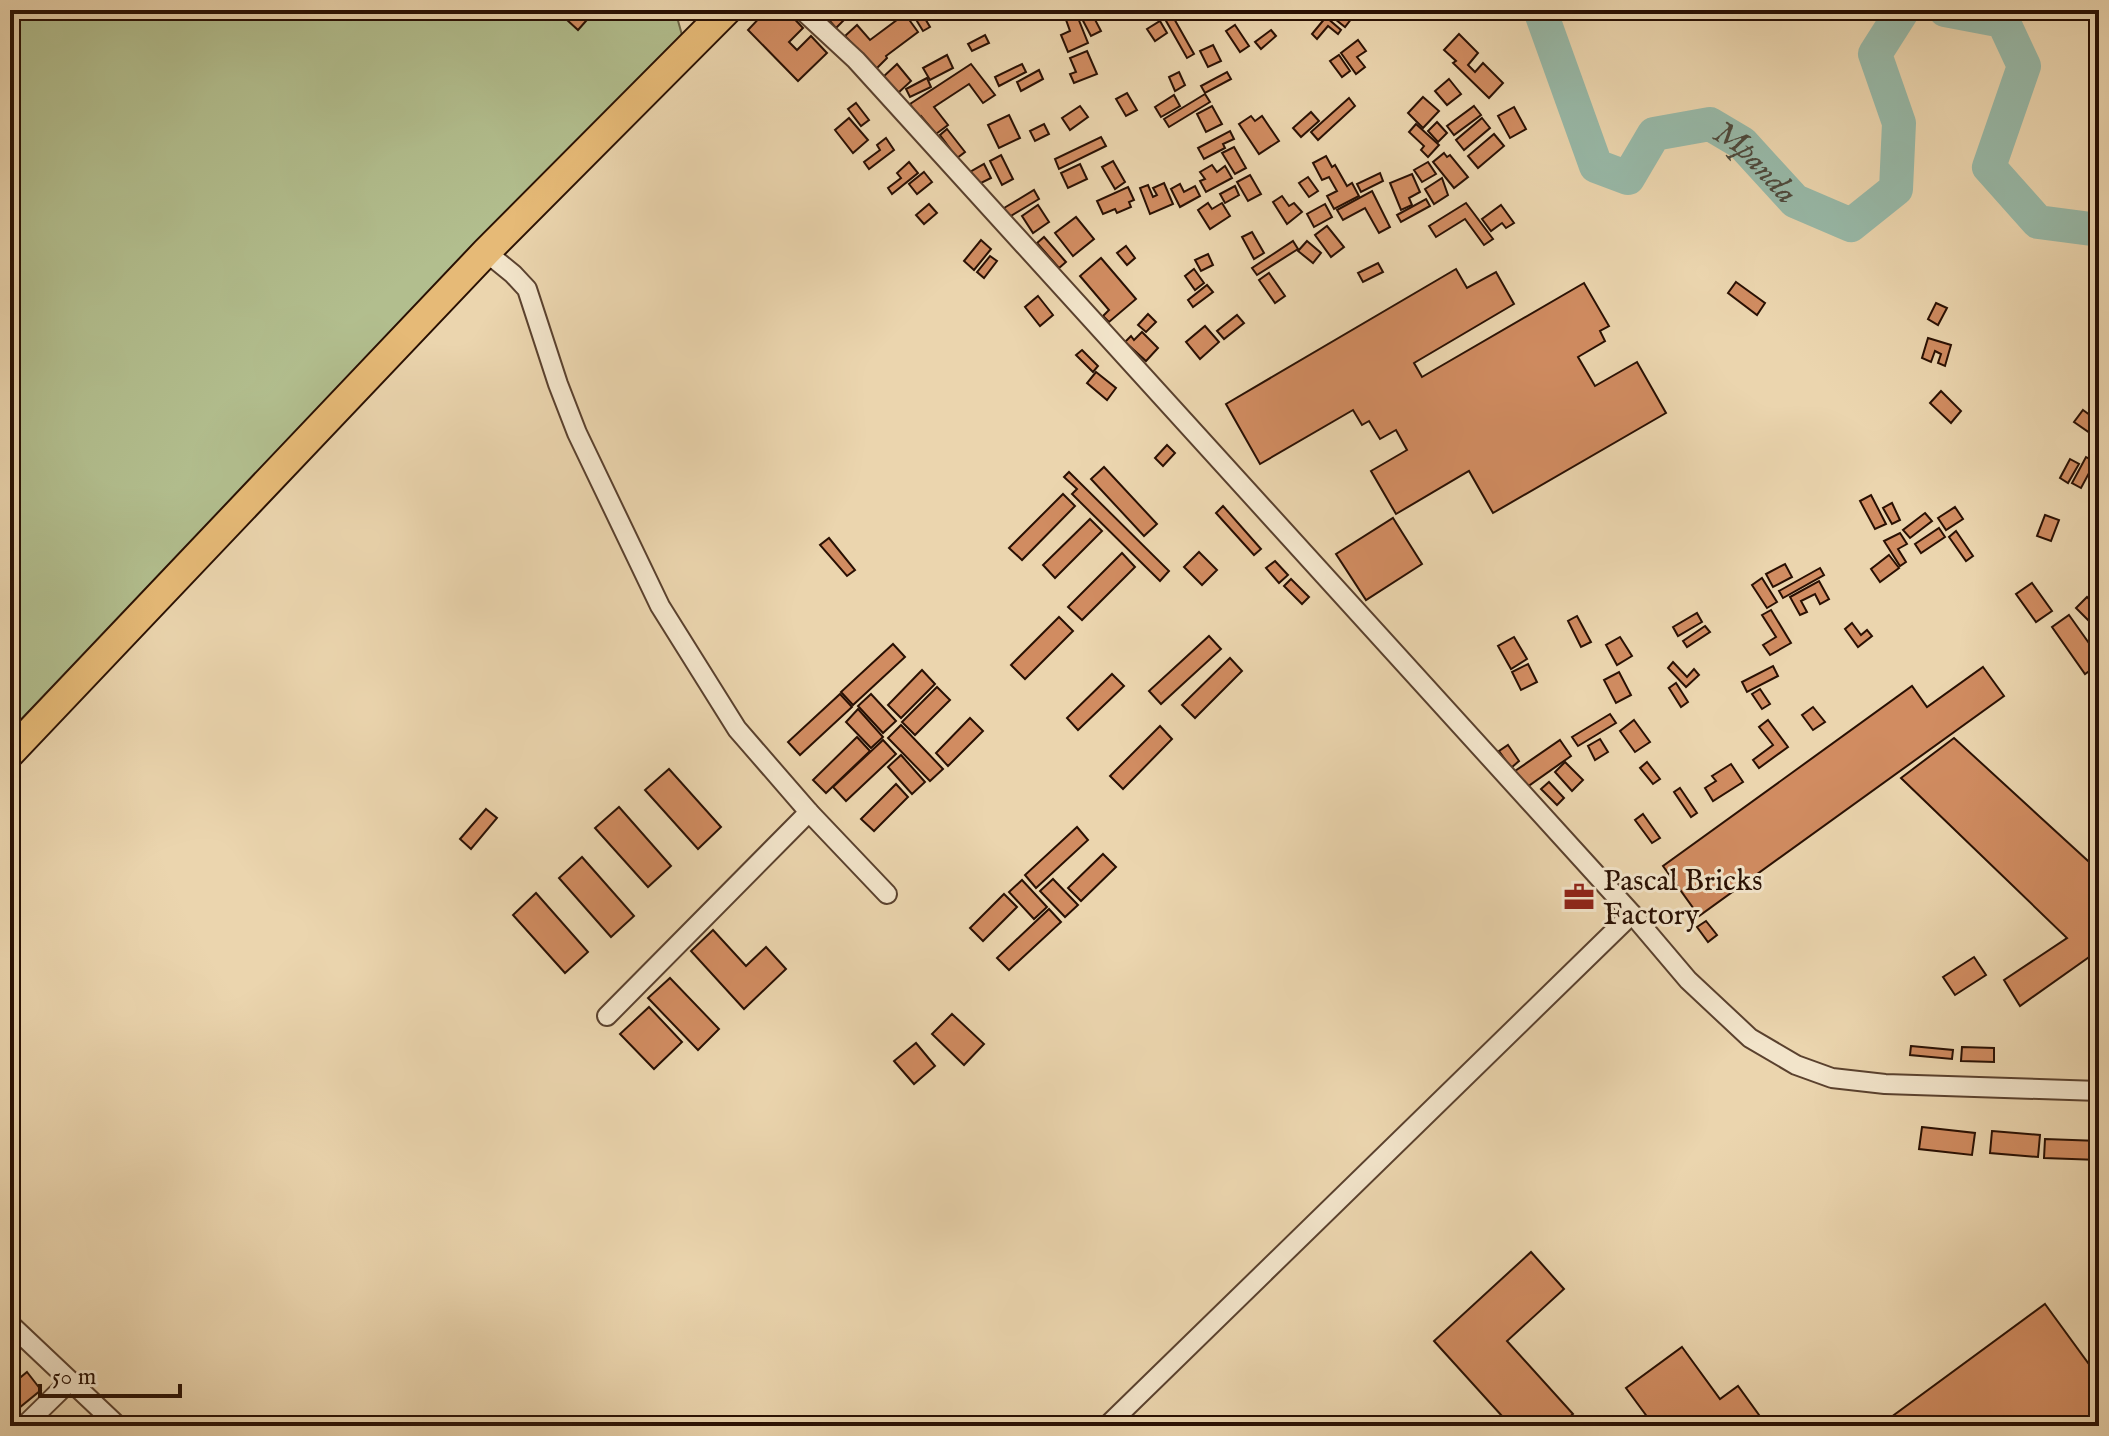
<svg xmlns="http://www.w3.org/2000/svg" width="2109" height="1436" font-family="'IM FELL English',serif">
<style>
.green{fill:#b2be8e;stroke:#6e6748;stroke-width:2}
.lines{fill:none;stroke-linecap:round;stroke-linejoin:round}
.river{stroke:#98b9a8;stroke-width:34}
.building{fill:#d18c61;stroke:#291003;stroke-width:2}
.minor-casing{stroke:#5a412e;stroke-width:22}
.primary-casing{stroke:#291003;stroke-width:32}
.minor{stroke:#f2e4ca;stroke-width:18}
.primary{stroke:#e6ba77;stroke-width:28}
.labels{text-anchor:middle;stroke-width:6;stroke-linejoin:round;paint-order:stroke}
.poi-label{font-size:30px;fill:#291003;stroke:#f2e4ca;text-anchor:start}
.water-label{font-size:32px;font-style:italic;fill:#504b3d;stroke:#f2e4ca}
</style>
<rect width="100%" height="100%" fill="#ebd5ae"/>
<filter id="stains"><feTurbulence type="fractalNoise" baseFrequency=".0025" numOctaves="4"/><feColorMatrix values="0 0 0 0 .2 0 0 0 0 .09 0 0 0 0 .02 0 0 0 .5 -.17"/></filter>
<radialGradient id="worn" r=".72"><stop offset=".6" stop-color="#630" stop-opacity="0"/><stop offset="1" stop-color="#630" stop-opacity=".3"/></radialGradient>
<polygon class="green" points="10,10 675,10 682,35 10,731"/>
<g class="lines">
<g class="river">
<path id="s1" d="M1540 10 1596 166 1628 178 1654 134 1710 124 1742 143 1795 201 1851 225 1896 189 1899 123 1875 54 1903 10"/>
<polyline points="1945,10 2003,21 2024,66 1989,167 2038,222 2099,230"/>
</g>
</g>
<g class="building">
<polygon points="576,10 591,10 594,12 578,30 567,20"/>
<polygon points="767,10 786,10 803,28 789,42 797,50 811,36 827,53 798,81 748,30"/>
<polygon points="820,10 839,10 846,18 836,28"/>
<polygon points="916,10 920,10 930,27 923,31 912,13"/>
<polygon points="1084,10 1090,10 1101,31 1091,36 1079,13"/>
<polygon points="1333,10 1342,10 1352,18 1345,27 1330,15"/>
<polygon points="1076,13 1088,43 1068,52 1061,35 1070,31 1065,17"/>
<polygon points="905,14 918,32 886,56 887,58 876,69 845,36 857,25 870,40"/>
<polygon points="1172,15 1194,54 1187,58 1165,19"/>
<polygon points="1326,17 1341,30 1338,34 1328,26 1317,39 1312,34"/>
<polygon points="1160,21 1167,33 1155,41 1147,29"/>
<polygon points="1235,25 1249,46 1240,52 1226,31"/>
<polygon points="1271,30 1276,36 1261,49 1255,42"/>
<polygon points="1459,34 1478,53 1468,65 1475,72 1483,63 1503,83 1489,98 1453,63 1456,61 1444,50"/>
<polygon points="985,35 989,43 972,51 968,44"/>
<polygon points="1358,40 1366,51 1357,57 1365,67 1356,74 1341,53"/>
<polygon points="1213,45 1221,61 1208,67 1200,51"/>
<polygon points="1087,51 1097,74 1074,83 1070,74 1076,72 1070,58"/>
<polygon points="947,55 953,68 930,80 923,68"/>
<polygon points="1339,55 1350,71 1342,77 1330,61"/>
<polygon points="897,64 911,81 897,94 883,77"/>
<polygon points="971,64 995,95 983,103 969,84 934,107 948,125 936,134 921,116 919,117 910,104"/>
<polygon points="1022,64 1026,72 999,86 995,77"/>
<polygon points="1039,70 1043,79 1021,91 1017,82"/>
<polygon points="1179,72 1185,85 1175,91 1169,77"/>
<polygon points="1227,72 1231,79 1205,93 1201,86"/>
<polygon points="927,78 931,87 910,97 906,89"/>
<polygon points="1449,79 1461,94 1447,105 1435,91"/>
<polygon points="1127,93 1137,110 1126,116 1116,99"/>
<polygon points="1205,94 1210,102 1169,127 1164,119"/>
<polygon points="1174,95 1180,106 1161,117 1155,107"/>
<polygon points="1423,97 1439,111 1423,128 1408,113"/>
<polygon points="1349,98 1355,106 1318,140 1311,132"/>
<polygon points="856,103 869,120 861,126 848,109"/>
<polygon points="1080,106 1088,117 1070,130 1062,118"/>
<polygon points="1212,106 1222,124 1206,132 1197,114"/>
<polygon points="1474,106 1481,115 1454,135 1447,126"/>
<polygon points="1514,107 1526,129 1510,138 1498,116"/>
<polygon points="1311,112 1319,121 1301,137 1293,128"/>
<polygon points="1009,115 1020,138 999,148 988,125"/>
<polygon points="1251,116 1255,121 1262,116 1279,141 1259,154 1239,124"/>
<polygon points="849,118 868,140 853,153 835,130"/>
<polygon points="1482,118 1490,128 1464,150 1456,140"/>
<polygon points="1437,122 1447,133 1438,142 1428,131"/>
<polygon points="1044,124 1049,134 1035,141 1030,131"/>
<polygon points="1416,124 1439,145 1428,157 1421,150 1424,146 1409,132"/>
<polygon points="947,129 965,152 957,158 940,135"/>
<polygon points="1230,131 1234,139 1223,144 1225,148 1204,159 1198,148"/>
<polygon points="1494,134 1504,146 1478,168 1468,156"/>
<polygon points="1101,137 1106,146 1059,169 1055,159"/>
<polygon points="886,138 894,150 869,169 864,162 880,150 877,145"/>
<polygon points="1234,147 1246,168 1235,174 1222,153"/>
<polygon points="1444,153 1447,157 1450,155 1468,177 1454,188 1433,162"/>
<polygon points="1001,155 1013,179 1002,185 990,161"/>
<polygon points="1326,156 1332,167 1335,165 1347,186 1352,183 1359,196 1334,209 1327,196 1337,191 1329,177 1322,180 1313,163"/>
<polygon points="1113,161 1125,182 1115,189 1102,167"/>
<polygon points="909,162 918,173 892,194 888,188 901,178 897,173"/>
<polygon points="1428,162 1436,174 1422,182 1414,170"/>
<polygon points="984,164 991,178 977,185 970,172"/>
<polygon points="1080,164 1087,179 1068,188 1061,173"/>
<polygon points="1212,165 1217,172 1225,166 1232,178 1206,192 1200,181 1205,179 1200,172"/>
<polygon points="924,172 932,182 917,194 909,184"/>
<polygon points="1380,173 1383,181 1361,192 1357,184"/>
<polygon points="1412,174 1420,192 1409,198 1412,205 1401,210 1390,183"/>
<polygon points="1250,175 1261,194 1248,201 1237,182"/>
<polygon points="1308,177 1318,191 1309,197 1299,183"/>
<polygon points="1442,178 1448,195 1434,204 1425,189"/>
<polygon points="1164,183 1173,204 1150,214 1140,188 1148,185 1153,197 1157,195 1153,188"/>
<polygon points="1180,184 1184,192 1195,186 1200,196 1180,207 1171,189"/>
<polygon points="1235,186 1239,195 1225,203 1220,194"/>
<polygon points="1128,187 1134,200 1129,202 1131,207 1117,213 1115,209 1103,214 1097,201"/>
<polygon points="1034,190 1039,199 1009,217 1004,208"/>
<polygon points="1372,191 1390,227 1379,233 1365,208 1343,220 1337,210"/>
<polygon points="1282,196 1289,206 1294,203 1302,212 1287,224 1273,202"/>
<polygon points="1426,199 1430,206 1401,222 1397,215"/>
<polygon points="1208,203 1212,209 1222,203 1230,216 1210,229 1198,210"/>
<polygon points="1466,203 1493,239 1484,245 1465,219 1436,237 1429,226"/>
<polygon points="929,204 937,213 924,224 916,215"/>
<polygon points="1325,204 1332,217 1314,227 1307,214"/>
<polygon points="1038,205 1049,222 1033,233 1022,216"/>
<polygon points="1501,205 1514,223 1506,228 1502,223 1491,231 1482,219"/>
<polygon points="1076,217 1094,239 1073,256 1055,233"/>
<polygon points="1327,226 1344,247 1331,257 1315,235"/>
<polygon points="1252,232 1264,253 1254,259 1242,237"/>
<polygon points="1044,237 1066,262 1059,268 1037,243"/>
<polygon points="981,240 991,249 974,270 964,261"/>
<polygon points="1293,241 1298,249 1257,275 1252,268"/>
<polygon points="1307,241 1321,253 1313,263 1298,251"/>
<polygon points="1126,246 1135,258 1127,265 1117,253"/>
<polygon points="1208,254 1213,265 1201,271 1195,260"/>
<polygon points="990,256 997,261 984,278 977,272"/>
<polygon points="1101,258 1136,299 1109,322 1103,316 1109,310 1080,276"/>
<polygon points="1378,263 1383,272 1363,282 1358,273"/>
<polygon points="1194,269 1204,283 1195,290 1185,276"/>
<polygon points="1456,269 1467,288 1496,272 1514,304 1414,363 1422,377 1584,283 1609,326 1600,331 1605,341 1578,357 1595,386 1637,362 1666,413 1493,513 1469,471 1396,514 1371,471 1407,450 1396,430 1380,439 1369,421 1362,425 1353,410 1260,464 1226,404"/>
<polygon points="1269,273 1285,296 1275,303 1259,280"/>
<polygon points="1736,282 1765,303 1757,315 1728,293"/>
<polygon points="1207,285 1213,292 1193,307 1188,300"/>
<polygon points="1038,296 1053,315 1040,326 1025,307"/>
<polygon points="1936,303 1947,308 1938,325 1928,319"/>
<polygon points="1148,314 1156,322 1146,332 1138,325"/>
<polygon points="1237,315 1244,323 1224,339 1217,331"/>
<polygon points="1205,326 1219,342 1200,359 1186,342"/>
<polygon points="1142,332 1158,348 1146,361 1125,342 1131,336 1134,340"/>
<polygon points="1928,338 1951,345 1945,366 1938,363 1941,354 1935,351 1931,362 1922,358"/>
<polygon points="1082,350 1098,366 1093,372 1076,355"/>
<polygon points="1096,372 1116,388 1107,400 1087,383"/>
<polygon points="1941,391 1961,411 1951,423 1930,403"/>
<polygon points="2083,410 2098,421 2090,433 2074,422"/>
<polygon points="1167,445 1175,453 1163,466 1155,458"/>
<polygon points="2086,457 2095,462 2081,488 2072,483"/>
<polygon points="2070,459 2079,464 2068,483 2060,478"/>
<polygon points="1104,467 1157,524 1144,536 1091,479"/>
<polygon points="1069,472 1169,571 1160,581 1072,494 1077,489 1064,477"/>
<polygon points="1063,494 1075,506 1022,560 1009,548"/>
<polygon points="1871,495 1886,524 1875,529 1860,501"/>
<polygon points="1892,503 1900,520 1892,524 1883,508"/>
<polygon points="1223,506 1261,549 1254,555 1216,513"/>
<polygon points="1955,507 1963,519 1946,530 1938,518"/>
<polygon points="1925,513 1932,521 1910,538 1903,530"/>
<polygon points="2045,515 2059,520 2051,541 2037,536"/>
<polygon points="1393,518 1422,564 1366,600 1336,554"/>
<polygon points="1090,519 1102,531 1055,578 1043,565"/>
<polygon points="1939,528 1945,537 1921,553 1915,544"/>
<polygon points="1956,531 1973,556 1966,561 1949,537"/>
<polygon points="1900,533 1907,544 1898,549 1906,562 1900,566 1884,541"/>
<polygon points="829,538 855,570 847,576 820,545"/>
<polygon points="1199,552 1217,570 1202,585 1184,567"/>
<polygon points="1122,553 1135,567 1082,620 1068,607"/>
<polygon points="1889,555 1899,568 1880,582 1871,569"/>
<polygon points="1275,561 1288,575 1279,583 1266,568"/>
<polygon points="1785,564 1792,577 1773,587 1766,574"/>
<polygon points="1820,568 1824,575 1783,598 1779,591"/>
<polygon points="1762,578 1777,602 1767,608 1752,585"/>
<polygon points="1291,579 1309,597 1302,604 1284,586"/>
<polygon points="1819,581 1829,599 1820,604 1815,594 1801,601 1807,612 1800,615 1790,597"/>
<polygon points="2032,583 2052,611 2036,622 2016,594"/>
<polygon points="2087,597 2099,609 2099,631 2076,608"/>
<polygon points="1771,610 1791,643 1770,655 1763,645 1776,637 1762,615"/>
<polygon points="1697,613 1702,622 1678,636 1673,627"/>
<polygon points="2069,615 2096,653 2099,650 2099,664 2085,674 2052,627"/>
<polygon points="1577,616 1591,642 1581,647 1568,621"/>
<polygon points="1059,617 1073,631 1025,679 1011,665"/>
<polygon points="1852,623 1861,635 1867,630 1872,636 1858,647 1845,629"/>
<polygon points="1705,626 1710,632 1687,647 1683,641"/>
<polygon points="1209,636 1221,649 1161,704 1149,691"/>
<polygon points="1514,637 1527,659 1511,669 1498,646"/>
<polygon points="1620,637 1632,656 1617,665 1606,645"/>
<polygon points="893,644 905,657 853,705 841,692"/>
<polygon points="1230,658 1242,671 1195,718 1182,705"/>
<polygon points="1673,662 1687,677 1694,669 1699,675 1686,687 1668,668"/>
<polygon points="1528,664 1537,682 1521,690 1512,672"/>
<polygon points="1773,666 1778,676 1747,692 1742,682"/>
<polygon points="1983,667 2004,696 1699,916 1663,866 1912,686 1927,707"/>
<polygon points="922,670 935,684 901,718 888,705"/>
<polygon points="1619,672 1631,695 1616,703 1604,680"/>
<polygon points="1112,674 1124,686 1078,730 1067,718"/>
<polygon points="1676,683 1688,702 1681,707 1669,688"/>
<polygon points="937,687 950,700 915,735 902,722"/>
<polygon points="1760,689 1770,704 1762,709 1752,694"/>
<polygon points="840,694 852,707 800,755 788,742"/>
<polygon points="871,694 896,721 883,733 858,706"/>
<polygon points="1813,707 1825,722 1813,730 1802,715"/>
<polygon points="858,709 883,737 871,748 846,722"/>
<polygon points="1610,714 1616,723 1578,746 1572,737"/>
<polygon points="970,718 983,731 948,766 936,753"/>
<polygon points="1634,720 1650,742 1635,752 1620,731"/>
<polygon points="1768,720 1788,747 1759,768 1753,760 1773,745 1759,727"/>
<polygon points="901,725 943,769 930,781 888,738"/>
<polygon points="1160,726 1172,739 1123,789 1110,776"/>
<polygon points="857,737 870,751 826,793 813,780"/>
<polygon points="1954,738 2099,871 2099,950 2020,1006 2004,980 2067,938 1901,778"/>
<polygon points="1600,739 1608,752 1595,760 1588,746"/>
<polygon points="883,740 896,754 846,801 833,787"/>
<polygon points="1560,740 1571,756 1527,787 1515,771"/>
<polygon points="1508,745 1519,761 1511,768 1499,751"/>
<polygon points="901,755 925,782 912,794 888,767"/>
<polygon points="1565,762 1583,780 1572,791 1555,772"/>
<polygon points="1647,762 1660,779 1653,784 1640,768"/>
<polygon points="1731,764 1743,782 1713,801 1705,788 1716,781 1712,776"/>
<polygon points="669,769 721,827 698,849 645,790"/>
<polygon points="1549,782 1564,798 1557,805 1541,789"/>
<polygon points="896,784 908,797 874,831 861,819"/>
<polygon points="1680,788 1697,813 1691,817 1674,792"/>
<polygon points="619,807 671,866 648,887 595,828"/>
<polygon points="486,809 497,818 471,849 460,839"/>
<polygon points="1643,814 1660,838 1652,843 1635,820"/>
<polygon points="1077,827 1088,840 1036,888 1025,875"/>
<polygon points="1103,854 1116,867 1081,901 1068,888"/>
<polygon points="582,857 634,916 611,937 559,878"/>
<polygon points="1053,879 1078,905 1065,917 1040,891"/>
<polygon points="1022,880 1047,907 1034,919 1009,892"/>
<polygon points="536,893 588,952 565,973 513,915"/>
<polygon points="1004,894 1017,907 983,941 970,928"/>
<polygon points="1049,909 1061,922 1009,970 997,958"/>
<polygon points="1706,921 1717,935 1708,942 1697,927"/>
<polygon points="713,930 746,966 766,947 786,969 744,1009 691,951"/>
<polygon points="1974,957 1986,975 1955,995 1943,977"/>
<polygon points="670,978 719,1029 698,1050 648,998"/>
<polygon points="649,1007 682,1042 654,1069 620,1034"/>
<polygon points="952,1014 984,1044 964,1065 932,1034"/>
<polygon points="916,1043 935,1066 914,1084 894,1061"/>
<polygon points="1911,1046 1953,1050 1952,1059 1910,1055"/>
<polygon points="1962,1047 1994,1048 1994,1062 1961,1061"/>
<polygon points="1922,1127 1975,1133 1972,1155 1919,1149"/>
<polygon points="1992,1131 2040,1135 2038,1157 1990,1153"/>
<polygon points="2045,1139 2099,1141 2099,1160 2044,1158"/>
<polygon points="1531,1252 1564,1289 1507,1341 1573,1414 1559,1426 1511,1426 1434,1341"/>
<polygon points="2045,1304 2094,1371 2099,1367 2099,1426 1879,1426"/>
<polygon points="1682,1347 1720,1399 1738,1386 1767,1426 1654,1426 1626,1388"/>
<polygon points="27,1372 41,1390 19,1408 10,1396 10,1386"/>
</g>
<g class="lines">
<g class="minor-casing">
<g id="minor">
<polyline points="802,10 856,60 1632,914 1688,980 1750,1038 1796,1065 1832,1078 1885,1084 2099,1091"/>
<polyline points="486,252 513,274 527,289 558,384 577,433 660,606 737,729 809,812 887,894"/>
<polyline points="607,1016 809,812"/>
<polyline points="10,1324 118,1426"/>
<polyline points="24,1426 70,1381"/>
<polyline points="1107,1426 1632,914"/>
</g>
</g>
<g class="primary-casing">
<polyline id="primary" points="10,753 486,252 727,10"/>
</g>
<use href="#minor" class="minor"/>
<use href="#primary" class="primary"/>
</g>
<defs>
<g id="office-bare" transform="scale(2.4)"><path d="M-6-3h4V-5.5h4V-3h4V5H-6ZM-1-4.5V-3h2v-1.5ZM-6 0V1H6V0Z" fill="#8f2418" stroke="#f2e4ca" stroke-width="2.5" paint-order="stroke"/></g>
</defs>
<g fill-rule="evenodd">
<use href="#office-bare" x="1579" y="897"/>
</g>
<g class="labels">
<g class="poi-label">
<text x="1603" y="890">Pascal Bricks<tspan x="1603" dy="34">Factory</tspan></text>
</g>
<g class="water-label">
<text dy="11" stroke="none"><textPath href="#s1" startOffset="368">Mpanda</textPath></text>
</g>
</g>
<rect width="2109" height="1436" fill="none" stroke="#ebd5ae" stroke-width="40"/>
<rect x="12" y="12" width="2085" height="1412" fill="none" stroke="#291003" stroke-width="4"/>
<rect x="20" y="20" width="2069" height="1396" fill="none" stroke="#291003" stroke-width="2"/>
<path d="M40 1384v12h140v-12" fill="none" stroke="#291003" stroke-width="4"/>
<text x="52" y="1384" font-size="24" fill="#291003" stroke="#f2e4ca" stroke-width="6" paint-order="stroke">50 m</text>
<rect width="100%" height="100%" filter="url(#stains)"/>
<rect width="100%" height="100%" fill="url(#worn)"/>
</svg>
